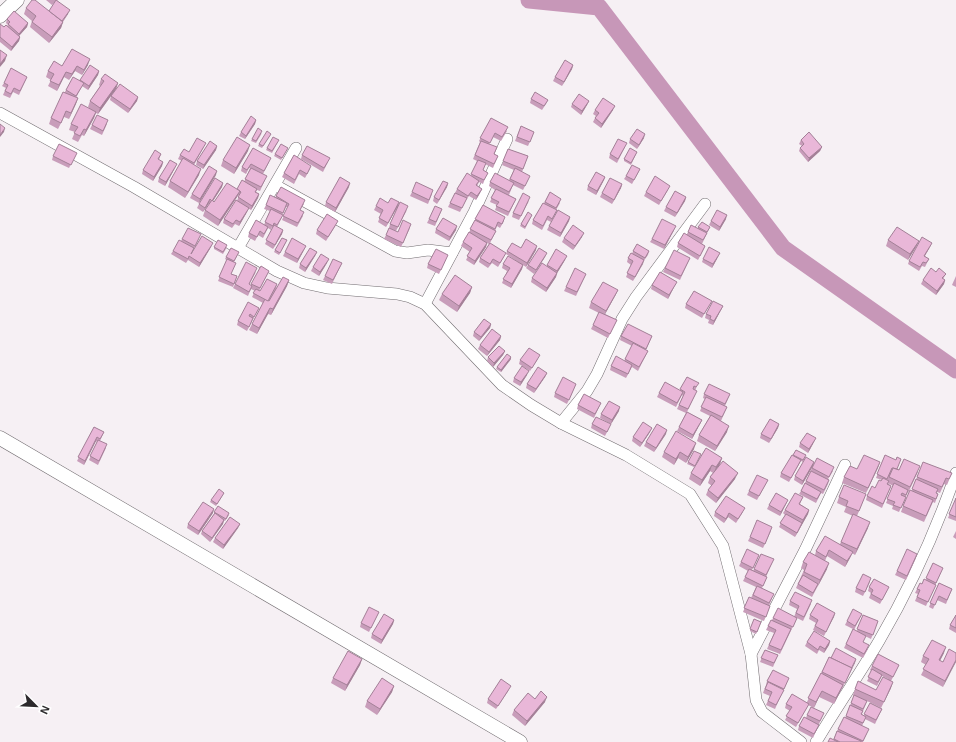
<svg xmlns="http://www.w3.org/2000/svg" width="956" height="742" font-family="Arial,sans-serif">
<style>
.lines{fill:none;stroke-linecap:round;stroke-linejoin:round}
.river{stroke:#c797b8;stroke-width:17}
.minor-casing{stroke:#726d71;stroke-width:12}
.tertiary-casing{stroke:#726d71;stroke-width:15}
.minor{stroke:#fff;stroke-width:11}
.tertiary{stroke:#fff;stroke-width:14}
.wall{fill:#c89dba}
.shaded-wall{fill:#a38097}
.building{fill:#e9b7d8;stroke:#a38097}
</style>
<rect width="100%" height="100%" fill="#f6f0f4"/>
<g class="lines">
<polyline class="river" points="529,0 599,7 783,248 956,370"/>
<g class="minor-casing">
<g id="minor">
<polyline points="0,113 134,187 277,271 304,283 327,288 397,294 410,297 425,304 502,385 531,405 561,423 626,455 690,494 723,546 751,654 756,700 762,712 801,742"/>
<polyline points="275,185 395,251 407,253 428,250 452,253"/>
<polyline points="238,248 296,148"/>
<polyline points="425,304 474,212 507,139"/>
<polyline points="561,423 587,391 597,374 622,319 636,297 705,204"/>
<polyline points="751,654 805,550 845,465"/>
<path d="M816 742C836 708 859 675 879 641 910 588 936 531 956 473"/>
</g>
</g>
<g class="tertiary-casing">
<g id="tertiary">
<polyline points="0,16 17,0"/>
<polyline points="0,438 520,742"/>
</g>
</g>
<use href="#minor" class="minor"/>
<use href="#tertiary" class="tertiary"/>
</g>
<g class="wall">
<polygon points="46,0 57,0 68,14 63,22 61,28 49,43 30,27 32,21 24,14 26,8 49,11 56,1 52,5"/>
<polygon points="7,19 28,23 27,27 19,36 20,37 19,41 11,51 0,42 0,24 4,27 7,26 8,25 6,23"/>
<polygon points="88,65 82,75 75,71 69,80 64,77 57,91 48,86 51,80 46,77 48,71 62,66"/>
<polygon points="573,65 572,69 562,86 553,81 555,77"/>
<polygon points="99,71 98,75 88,90 82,86 76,98 78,98 69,119 64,117 58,129 49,124 51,118 66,90 80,81 80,80"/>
<polygon points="27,77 19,95 13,92 10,98 3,95 6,88 2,86 4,83"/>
<polygon points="101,79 118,83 116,89 98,114 96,113 94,118 84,136 82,135 78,142 72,139 75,132 69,130 71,124 91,110 88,107 90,101 100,86 99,85"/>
<polygon points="111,96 138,97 137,101 128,113 110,100"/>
<polygon points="531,99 548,100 546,104 542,110 530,103"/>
<polygon points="589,101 587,105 581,115 571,107 572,104"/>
<polygon points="595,110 613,110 601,128 593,122 596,116 593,114"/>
<polygon points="491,118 507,131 501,141 493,137 489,144 494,154 498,156 493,168 485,164 483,170 488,173 486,176 483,184 479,182 477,186 482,189 480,193 476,200 469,196 466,200 460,212 448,207 457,189 471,176 477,161 473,159 480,142 479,141"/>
<polygon points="256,120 255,124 245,139 239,136 241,132"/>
<polygon points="107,124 102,135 90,129 92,125"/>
<polygon points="521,126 534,132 528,146 515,141"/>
<polygon points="262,133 256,143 251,141 252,139"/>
<polygon points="271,134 262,148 258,146 259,144"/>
<polygon points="644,138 637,149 629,143 630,139"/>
<polygon points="801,140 822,147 820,151 808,162 799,151 800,148 802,146 799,144"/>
<polygon points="278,142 272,153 266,150 267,148"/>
<polygon points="217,146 216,150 203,169 196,165 197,161"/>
<polygon points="204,147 194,165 199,175 185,198 168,187 170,181 182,161 178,159 180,155"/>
<polygon points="625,147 617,163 609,158 610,154"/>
<polygon points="253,148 269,162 263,174 265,180 260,191 257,190 256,192 259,194 258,198 251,210 246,207 247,212 239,226 235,224 232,228 223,223 224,219 237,201 239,195 238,195 237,197 218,226 203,216 205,210 209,204 209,203 203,212 197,208 199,204 223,183 222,187 213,201 214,202 237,189 244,182 250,168 249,168 246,174 241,171 242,167"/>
<polygon points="288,148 281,160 274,156 275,154"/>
<polygon points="508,149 528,156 522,172 528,180 523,190 513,185 509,195 516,199 508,216 495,210 497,205 490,202 495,190 489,186 490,182 509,180 514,170 502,165"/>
<polygon points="248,151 234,174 221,166 223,160"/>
<polygon points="637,152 631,165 624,161 624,159"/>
<polygon points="161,154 159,160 163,162 162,166 153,181 142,174 143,170"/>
<polygon points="294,155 310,169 305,178 299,174 294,184 282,177 284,173"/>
<polygon points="302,155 328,162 323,172 301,159"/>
<polygon points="53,156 75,156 69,168 52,160"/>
<polygon points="175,168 165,186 158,182 159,178"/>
<polygon points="640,169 638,173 632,184 624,179 626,176"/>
<polygon points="216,175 199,203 190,198 192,194"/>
<polygon points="605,177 604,180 596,195 587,190 588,186"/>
<polygon points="448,183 447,187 437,204 433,201 434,197"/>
<polygon points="622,184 621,188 612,204 600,197 602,193"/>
<polygon points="281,187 304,204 300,210 303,216 297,227 282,220 288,207 286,207 282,215 281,219 277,227 283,230 282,234 273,249 265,244 273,228 272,227 271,230 268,228 263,238 258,235 255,241 248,237 249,233 264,225 270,211 264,209 266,205 275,198"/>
<polygon points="349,187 335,212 325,206 326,202"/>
<polygon points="668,190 659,205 644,196 646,192"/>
<polygon points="412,192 432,194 428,204 410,196"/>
<polygon points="550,192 560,203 556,210 557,210 551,222 547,220 542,230 532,224 533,220 544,203"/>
<polygon points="686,197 685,201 675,217 664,211 666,207"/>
<polygon points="529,201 519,220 512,217 513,213"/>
<polygon points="388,203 398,206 386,227 378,222 381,214 374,210 376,206"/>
<polygon points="483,205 504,221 500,228 497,226 495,231 496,231 490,243 504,257 498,267 492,263 488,268 479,262 480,258 489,244 487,243 486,247 474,265 466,260 470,252 461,246 463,242 469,233"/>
<polygon points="442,209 435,226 427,223 429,219"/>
<polygon points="407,210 396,231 389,228 390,224"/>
<polygon points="532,215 525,229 520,226 521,224"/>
<polygon points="570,217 569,221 560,237 547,230 549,226"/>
<polygon points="726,219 719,231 709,225 711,221"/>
<polygon points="336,225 326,241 316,234 317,230"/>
<polygon points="698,227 710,227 702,244 705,246 704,249 698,260 677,247 678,243 687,234 688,232 698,229"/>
<polygon points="410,228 401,247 384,239 386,235 398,232"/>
<polygon points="436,229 456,230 449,241 435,233"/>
<polygon points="674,230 664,249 650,242 652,239"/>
<polygon points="582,237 573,250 562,242 564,238"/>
<polygon points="199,238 192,253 211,247 199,267 188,260 186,263 171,254 173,251 181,241 182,239"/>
<polygon points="888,240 919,241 916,247 908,260 886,246"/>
<polygon points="286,242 279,255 274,252 275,250"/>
<polygon points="214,247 227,247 223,254 214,249"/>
<polygon points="930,247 925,256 929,259 925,267 922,266 919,271 908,264 909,261"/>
<polygon points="521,248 536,250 526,267 523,265 522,269 511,288 502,283 507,271 502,268 503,264 518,262 506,254 507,251"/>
<polygon points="304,250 297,263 283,256 285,252"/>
<polygon points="633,251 649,251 648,255 643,262 633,281 626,277 631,265 627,262 628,258 632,254"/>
<polygon points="239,252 234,262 231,274 237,276 233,287 218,281 227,260 225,259 226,257"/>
<polygon points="317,252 315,256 305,272 299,268 300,264"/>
<polygon points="545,257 534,274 526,268 528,265"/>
<polygon points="718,257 712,268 702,262 703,259"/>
<polygon points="690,258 680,280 663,272 665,268"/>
<polygon points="446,259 439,274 427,268 428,264"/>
<polygon points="565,260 557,273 556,277 546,292 531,282 532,278 547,266 547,265"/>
<polygon points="327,263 319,276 311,271 313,267"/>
<polygon points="342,263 332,284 323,280 325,276"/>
<polygon points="256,272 249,285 251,286 251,284 267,275 259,291 260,291 277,284 276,288 289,280 287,286 271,315 268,314 257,334 249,330 252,324 263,303 252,297 255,291 251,289 248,296 233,288 235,284"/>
<polygon points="936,272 946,274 943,279 945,280 944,284 936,295 921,284 923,280"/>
<polygon points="586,274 576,296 564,291 566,287"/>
<polygon points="956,276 956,287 952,285"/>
<polygon points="652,285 675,285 668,299 651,289"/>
<polygon points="472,287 470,293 457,312 439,300 442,294"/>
<polygon points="618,290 615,296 605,314 617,320 608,338 591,329 599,313 589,308 591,302"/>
<polygon points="686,304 710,304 702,318 685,308"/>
<polygon points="723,306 713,325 708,323 709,320 705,318 706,314"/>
<polygon points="259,308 247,331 237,325 238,321"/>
<polygon points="491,324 490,328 479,341 473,336 474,332"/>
<polygon points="501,336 500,340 487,356 478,349 480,345"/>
<polygon points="621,336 652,336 646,350 648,351 638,371 632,367 626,378 610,370 611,366 624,361 632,346 620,340"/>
<polygon points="505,351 503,355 493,367 487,361 488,357"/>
<polygon points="511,359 501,372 496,369 497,367"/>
<polygon points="538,359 530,371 519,364 520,360"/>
<polygon points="547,373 545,377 534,393 526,388 527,384"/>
<polygon points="527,375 520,386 513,382 514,378"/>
<polygon points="687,377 697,386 695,391 695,395 687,412 702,420 700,424 692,439 677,431 686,413 677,409 683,396 682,395 676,407 657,397 659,393 680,391"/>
<polygon points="576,384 567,404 554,397 555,393"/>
<polygon points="704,394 730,394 725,406 727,407 721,421 727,432 715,451 697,441 699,435 710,416 700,411 705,399 703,398"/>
<polygon points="601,403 594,418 577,409 578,405"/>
<polygon points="619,411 611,424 600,418 601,414"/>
<polygon points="592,424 609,428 605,436 591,428"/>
<polygon points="779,424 778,428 769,443 760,438 761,434"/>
<polygon points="94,427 104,432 100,441 106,448 98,465 89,460 97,442 96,441 84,465 77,461"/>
<polygon points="650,432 640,447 632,441 633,437"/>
<polygon points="666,434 654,452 644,446 646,442"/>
<polygon points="814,442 808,453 799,447 800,443"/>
<polygon points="694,449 686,463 678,458 674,465 662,457 664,452"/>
<polygon points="796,450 806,455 803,462 801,461 789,482 780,477 781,473 793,456"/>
<polygon points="885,455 897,469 918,472 908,493 908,492 899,512 892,509 893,506 886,503 893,486 888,483 891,486 882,508 866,500 867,496 882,480 876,478"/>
<polygon points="700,456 694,467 687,464 688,462"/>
<polygon points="722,458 720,464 716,469 735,479 716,503 706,495 708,490 712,486 708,483 710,477 713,473 710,471 700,486 689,479 691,473"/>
<polygon points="814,462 813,466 802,485 794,480 795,476"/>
<polygon points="880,462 866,493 842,483 844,477"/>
<polygon points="812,468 833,471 828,479 829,480 828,484 823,494 821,493 816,503 799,494 801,491 805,483"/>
<polygon points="952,473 947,485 944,484 940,493 937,492 936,493 938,494 935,503 933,502 924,522 901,512 903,506 912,491 917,477"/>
<polygon points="768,480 757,500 747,495 749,491"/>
<polygon points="224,493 216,506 210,502 211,500"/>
<polygon points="866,494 857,516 868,528 855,555 852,553 850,558 845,567 827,556 825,561 827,569 812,597 796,588 804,570 801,568 803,562 815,555 816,551 840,544 853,516 844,512 846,507 837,503 839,497"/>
<polygon points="803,497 800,504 809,510 808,514 795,537 779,527 785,515 783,513 785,510"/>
<polygon points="956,498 956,521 948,518"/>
<polygon points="788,500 780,516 767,509 769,505"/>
<polygon points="214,512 229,515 225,521 222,519 224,520 223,524 210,542 201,534 202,531 214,514"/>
<polygon points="715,512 743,512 736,523 728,517 724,523 714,516"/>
<polygon points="213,513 198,535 187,528 188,524"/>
<polygon points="240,524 238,528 223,549 213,542 215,538"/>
<polygon points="771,531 763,548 748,541 750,537"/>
<polygon points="956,531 956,539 953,537"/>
<polygon points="761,554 772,563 766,577 767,577 762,588 772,598 769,606 770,606 764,621 743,612 749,597 751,598 756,587 743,581 748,571 739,566 741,562 759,555 752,570 753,571"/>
<polygon points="916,558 906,580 895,575 897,571"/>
<polygon points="933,563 941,572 926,606 915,601 918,594 915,593 917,589 926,580"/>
<polygon points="870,582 863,596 855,592 856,588"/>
<polygon points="939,583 952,589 946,604 937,600 933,609 929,607"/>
<polygon points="869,587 887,591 880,604 869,598 871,593 868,591"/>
<polygon points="790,601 811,604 803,621 797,618 780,654 767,649 774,633 766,630 768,626 772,620 773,618 794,617 797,609 789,605"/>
<polygon points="379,612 369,632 360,627 361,623"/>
<polygon points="835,613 824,636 813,630 816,623 809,619 810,615"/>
<polygon points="863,615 878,621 871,639 865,636 863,642 868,649 863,658 844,648 853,629 845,625 847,621 860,618 854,630 857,631"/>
<polygon points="956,615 956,633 949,629 950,625"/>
<polygon points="754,619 761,622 756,634 750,631"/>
<polygon points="394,620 393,624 381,644 371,638 372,634"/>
<polygon points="830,641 829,645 824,653 819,650 817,654 805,646 807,642"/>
<polygon points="765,650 778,655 773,667 760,662"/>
<polygon points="944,653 940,661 943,662 956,653 943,687 921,675 926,665 921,662 923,656"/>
<polygon points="829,657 856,659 842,689 842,688 834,704 819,697 814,708 808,705 796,727 785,720 790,711 785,708 786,704 807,702"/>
<polygon points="362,659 360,665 345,691 331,683 333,678"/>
<polygon points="899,665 891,681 891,688 881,708 867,701 862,714 864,716 870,703 882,709 875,724 865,719 862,726 867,733 863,742 828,742 833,740 838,729 845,718 854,696 853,695 855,689 876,690 888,679 882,676 877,686 867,681 872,671 870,670 872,666"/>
<polygon points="767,681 787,682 775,709 766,705 770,696 763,693 766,685"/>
<polygon points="394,686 392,692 377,715 365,707 367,701"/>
<polygon points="509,690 496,709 487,703 488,699"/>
<polygon points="535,699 545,702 525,726 512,715 514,710"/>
<polygon points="807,715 822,717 817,729 813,738 798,730 799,726 806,718"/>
</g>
<g class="shaded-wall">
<polygon points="70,10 68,14 60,25 63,22 61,28 49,43 52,37"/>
<polygon points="28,23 27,27 17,38 19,34"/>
<polygon points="20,37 19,41 11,51 12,47"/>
<polygon points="7,55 5,61 0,67 0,64"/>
<polygon points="90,59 88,65 82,75 84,70"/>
<polygon points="573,65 572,69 562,86 564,82"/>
<polygon points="77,66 75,71 69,80 72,74"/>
<polygon points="99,71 98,75 88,90 89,86"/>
<polygon points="66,72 64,77 57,91 59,85"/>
<polygon points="118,83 116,89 98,114 100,108"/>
<polygon points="138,97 137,101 128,113 130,109"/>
<polygon points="78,98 76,104 69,119 71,113"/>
<polygon points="589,101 587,105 581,115 582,111"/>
<polygon points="615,106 613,110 601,128 602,124"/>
<polygon points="96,112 94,118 84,136 86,130"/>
<polygon points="256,120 255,124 245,139 246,136"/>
<polygon points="5,128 4,132 0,137 0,135"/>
<polygon points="645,134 644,138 637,149 639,145"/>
<polygon points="250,145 248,151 234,174 236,168"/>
<polygon points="217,146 216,150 203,169 204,165"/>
<polygon points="822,147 820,151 808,162 809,158"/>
<polygon points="163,162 162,166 153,181 154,177"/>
<polygon points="177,164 175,168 165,186 166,182"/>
<polygon points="201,169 199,175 185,198 188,192"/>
<polygon points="217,171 216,175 199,203 200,199"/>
<polygon points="605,177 604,180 596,195 597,191"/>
<polygon points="223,183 222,187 211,204 212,201"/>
<polygon points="350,183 349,187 335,212 336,208"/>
<polygon points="448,183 447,187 437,204 439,200"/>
<polygon points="622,184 621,188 612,204"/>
<polygon points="482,189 480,193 476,200 477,196"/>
<polygon points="240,191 237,197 218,226 220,220"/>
<polygon points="259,194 258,198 251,210 252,206"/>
<polygon points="686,197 685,201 675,217 677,213"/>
<polygon points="210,199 209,203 203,212 205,208"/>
<polygon points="399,202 398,206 386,227 388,223"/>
<polygon points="249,208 247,212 239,226 240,222"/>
<polygon points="727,215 726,219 719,231 720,227"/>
<polygon points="570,217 569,221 560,237 561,233"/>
<polygon points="457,226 456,230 449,241 450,237"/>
<polygon points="676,226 674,230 664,249 665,245"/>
<polygon points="283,230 282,234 273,249 275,245"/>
<polygon points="584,233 582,237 573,250 575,246"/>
<polygon points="919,241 916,247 908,260 910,254"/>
<polygon points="213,243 211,247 199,267 200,263"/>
<polygon points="487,243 486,247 474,265 475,261"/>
<polygon points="932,243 930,247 922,260 924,256"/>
<polygon points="306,246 304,250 297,263 298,259"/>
<polygon points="537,246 536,250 526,267 527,263"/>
<polygon points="317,252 315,256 305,272 306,268"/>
<polygon points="547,253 545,257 534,274 536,270"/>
<polygon points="720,253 718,257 712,268 713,264"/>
<polygon points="567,256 565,260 556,275 557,271"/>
<polygon points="329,259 327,263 319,276 320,272"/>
<polygon points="644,260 643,264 633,281 635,277"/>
<polygon points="523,265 522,269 511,288 512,284"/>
<polygon points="557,273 556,277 546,292 547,288"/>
<polygon points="289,280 287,286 271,315 273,309"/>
<polygon points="945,280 944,284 936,295 937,291"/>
<polygon points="677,282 675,285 668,299 669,295"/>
<polygon points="472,287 470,293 457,312 459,306"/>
<polygon points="618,290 615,296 604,316 606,311"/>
<polygon points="723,306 721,310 713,325 714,321"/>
<polygon points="270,308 268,314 257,334 259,328"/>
<polygon points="491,324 490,328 479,341 481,337"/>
<polygon points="501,336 500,340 487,356 489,352"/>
<polygon points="505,351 503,355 493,367 494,363"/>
<polygon points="511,357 511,359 501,372 501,370"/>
<polygon points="529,371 527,375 520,386 521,382"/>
<polygon points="547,373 545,377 534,393 536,389"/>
<polygon points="620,407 619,411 611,424 612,420"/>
<polygon points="702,420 700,424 692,439 693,435"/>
<polygon points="779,424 778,428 769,443 771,439"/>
<polygon points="729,426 727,432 715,451 717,446"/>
<polygon points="652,428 650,432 640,447 642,443"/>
<polygon points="667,430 666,434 654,452 656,448"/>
<polygon points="97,437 96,441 84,465 85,461"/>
<polygon points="816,438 814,442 808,453 809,449"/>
<polygon points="696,443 694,449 686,463 688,457"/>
<polygon points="680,452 678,458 674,465 676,459"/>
<polygon points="722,458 720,464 714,473 716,467"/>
<polygon points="814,462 813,466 802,485 803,481"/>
<polygon points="880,462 878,468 866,493 868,488"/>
<polygon points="712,465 710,471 700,486 702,480"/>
<polygon points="738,473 735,479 716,503 718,498"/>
<polygon points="788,500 780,516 781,512"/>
<polygon points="214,509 213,513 198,535 199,531"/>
<polygon points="809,510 808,514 795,537 803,520"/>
<polygon points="729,513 728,517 724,523"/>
<polygon points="224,520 223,524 210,542 212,538"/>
<polygon points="870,522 868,528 855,555 857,549"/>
<polygon points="240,524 238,528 223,549 224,545"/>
<polygon points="853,552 850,558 845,567 847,561"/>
<polygon points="829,563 827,569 818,586 820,580"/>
<polygon points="835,613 834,617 824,636 826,632"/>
<polygon points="394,620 393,624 381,644 382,640"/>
<polygon points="830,641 829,645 824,653 825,649"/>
<polygon points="946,647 944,653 937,666 939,660"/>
<polygon points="362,659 360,665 345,691 347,685"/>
<polygon points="856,659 855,663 842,689 845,683"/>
<polygon points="956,660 956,662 943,687 945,681"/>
<polygon points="893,682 891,688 881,708 884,702"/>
<polygon points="843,685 841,690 834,704 836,698"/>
<polygon points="394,686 392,692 377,715 380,709"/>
<polygon points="822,691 819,697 814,708 816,702"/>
<polygon points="547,697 545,702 525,726 527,721"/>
</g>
<g class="building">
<polygon points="32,0 35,0 63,22 52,37 32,22 36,16 26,8"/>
<polygon points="56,0 70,10 62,21 49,11"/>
<polygon points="14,11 28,23 19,34 8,24 10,22 7,19"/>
<polygon points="0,24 4,27 6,25 20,37 12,47 0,37"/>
<polygon points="72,49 90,59 84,70 77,66 72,74 66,72 59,85 50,81 54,74 48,71 54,61 62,66"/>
<polygon points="0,50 7,55 0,64"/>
<polygon points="565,60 573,65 564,82 555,77"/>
<polygon points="90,65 99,71 89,86 80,80"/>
<polygon points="11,68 27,77 20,91 14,88 11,94 5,91 8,85 4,83"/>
<polygon points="105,74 118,83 100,108 90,101 104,81 101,79"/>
<polygon points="73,77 84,83 76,96 66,90"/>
<polygon points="120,84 138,97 130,109 111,96"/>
<polygon points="63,92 78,98 71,113 66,111 61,123 51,118"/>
<polygon points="535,92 548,100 544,106 531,99"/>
<polygon points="579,94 589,101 582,111 572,104"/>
<polygon points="603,98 615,106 602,124 595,118 599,113 595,110"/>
<polygon points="81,104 96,112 86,130 84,129 80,136 74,133 78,127 71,124"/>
<polygon points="97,115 108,120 103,131 92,125"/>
<polygon points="251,116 256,120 246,136 241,132"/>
<polygon points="491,118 508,127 502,137 495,133 490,143 480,138"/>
<polygon points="0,124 5,128 0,135"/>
<polygon points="521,126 534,132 530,142 517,137"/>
<polygon points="258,128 262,131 256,141 252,139"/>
<polygon points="637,129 645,134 639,145 630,139"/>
<polygon points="267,131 271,134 263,146 259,144"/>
<polygon points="809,132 822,147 809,158 800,148 804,144 801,140"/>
<polygon points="237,137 250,145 236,168 223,160"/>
<polygon points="273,137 279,140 272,151 267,148"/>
<polygon points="197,138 206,143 194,163 180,155 184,149 189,152"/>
<polygon points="618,139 627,143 618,159 610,154"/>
<polygon points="210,141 217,146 204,165 197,161"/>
<polygon points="481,141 497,147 494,154 498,156 494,164 475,155"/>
<polygon points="59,144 77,153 71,165 53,156"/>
<polygon points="281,144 288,148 282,158 275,154"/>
<polygon points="307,146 330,158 324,168 302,155"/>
<polygon points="253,148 271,158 264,171 251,164 247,170 242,167"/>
<polygon points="630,148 637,152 631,163 624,159"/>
<polygon points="508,149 528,156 523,169 503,161"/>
<polygon points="155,150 161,154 158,159 163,162 154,177 143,170"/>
<polygon points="294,155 311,166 307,174 300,170 295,180 284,173"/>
<polygon points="183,158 201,169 188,192 170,181"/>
<polygon points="170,160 177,164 166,182 159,178"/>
<polygon points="478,160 486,163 483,170 488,173 484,180 471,174"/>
<polygon points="632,165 640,169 634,180 626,176"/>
<polygon points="209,166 217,171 200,199 192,194"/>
<polygon points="251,168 267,176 261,187 245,179"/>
<polygon points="515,168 530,176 525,186 510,179"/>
<polygon points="596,172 605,177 597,191 588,186"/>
<polygon points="467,173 479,181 476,185 482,189 477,196 471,192 468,196 457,189"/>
<polygon points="495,173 514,183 509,192 490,182"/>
<polygon points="655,176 670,186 661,201 646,192"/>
<polygon points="340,177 350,183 336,208 326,202"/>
<polygon points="215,178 223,183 212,201 210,199 205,208 199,204"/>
<polygon points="610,178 622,184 614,200 602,193"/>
<polygon points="242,180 257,189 255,192 259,194 252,206 238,197 241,192 237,189"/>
<polygon points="443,181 448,183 439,200 434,197"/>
<polygon points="416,182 433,190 429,200 412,192"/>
<polygon points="227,183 240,191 220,220 205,210 212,200 214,202"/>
<polygon points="281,187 305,200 300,210 304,212 298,223 283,216 289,204 276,196"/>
<polygon points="496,189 516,199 509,212 496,206 499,202 491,198"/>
<polygon points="675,191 686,197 677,213 666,207"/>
<polygon points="550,192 561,199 556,208 545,202"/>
<polygon points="455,193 467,198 462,208 450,203"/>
<polygon points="523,193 530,197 521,216 513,213"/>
<polygon points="270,195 287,203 283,213 266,205"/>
<polygon points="380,198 388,203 391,198 399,202 388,223 379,218 383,210 376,206"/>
<polygon points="236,200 249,208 240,222 236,220 233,224 224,219"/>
<polygon points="400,202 408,206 398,227 390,224"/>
<polygon points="543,203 557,210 552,219 548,216 543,226 533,220"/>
<polygon points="483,205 505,217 502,224 498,222 495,229 475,219"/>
<polygon points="435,206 442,209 436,222 429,219"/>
<polygon points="271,209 283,215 277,225 274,223 273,226 265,222"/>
<polygon points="558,210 570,217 561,233 549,226"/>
<polygon points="717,210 727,215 720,227 711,221"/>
<polygon points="528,212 532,215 525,227 521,224"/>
<polygon points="327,214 338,221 328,237 317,230"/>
<polygon points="443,218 457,226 450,237 436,229"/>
<polygon points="662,219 676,226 665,245 652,239"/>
<polygon points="256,220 268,227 264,234 260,231 257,237 249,233"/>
<polygon points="403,220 411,224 403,243 386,235 389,228 398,232"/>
<polygon points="475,220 496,231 491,240 470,229"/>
<polygon points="702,222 710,227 707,232 698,227"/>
<polygon points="274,225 283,230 275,245 266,240"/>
<polygon points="573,225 584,233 575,246 564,238"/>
<polygon points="691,225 707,233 703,240 688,232"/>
<polygon points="897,227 919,241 910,254 888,240"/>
<polygon points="188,228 201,234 195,246 182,239"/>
<polygon points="469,232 487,243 475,261 467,256 472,248 463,242"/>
<polygon points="684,233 705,246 700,256 678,243"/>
<polygon points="202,236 213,243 200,263 189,256 188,259 173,251 179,240 194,248 191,254"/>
<polygon points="922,237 932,243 924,256 929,259 926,263 923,262 920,267 909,261"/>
<polygon points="282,238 287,240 280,253 275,250"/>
<polygon points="292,238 306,246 298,259 285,252"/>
<polygon points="526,239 537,246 527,263 507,251 512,243 521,248"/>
<polygon points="218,240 227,245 223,252 214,247"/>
<polygon points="490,243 506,253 500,263 493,259 490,264 480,258"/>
<polygon points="637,244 649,251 645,258 633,251"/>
<polygon points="709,247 720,253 713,264 703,259"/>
<polygon points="231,248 239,252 234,261 226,257"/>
<polygon points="310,248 317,252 306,268 300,264"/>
<polygon points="539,248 547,253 536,270 528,265"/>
<polygon points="436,249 448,255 441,270 428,264"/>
<polygon points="556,249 567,256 557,271 547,265"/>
<polygon points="674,250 690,258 681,276 665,268"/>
<polygon points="631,253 644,260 635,277 627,273 633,261 628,258"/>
<polygon points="321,254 329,259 320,272 313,267"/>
<polygon points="508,256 523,265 512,284 503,279 510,268 503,264"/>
<polygon points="227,259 236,263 231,274 237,276 234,284 219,277"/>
<polygon points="333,259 342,263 333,280 325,276"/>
<polygon points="246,262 257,268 249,284 252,286 249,292 235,284"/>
<polygon points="542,263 557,273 547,288 532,278"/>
<polygon points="261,266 269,271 260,288 251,284"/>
<polygon points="575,268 586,274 577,292 566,287"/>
<polygon points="931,268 936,272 939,268 946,274 942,278 945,280 937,291 923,280"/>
<polygon points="660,272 677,282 669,295 652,285"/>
<polygon points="455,275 472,287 459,306 442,294"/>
<polygon points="283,277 289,280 273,309 270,308 259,328 252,324 265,299 269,301"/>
<polygon points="267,279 277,284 268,301 253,293 256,289 260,291"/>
<polygon points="603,282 618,290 606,311 591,302"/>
<polygon points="694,291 712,301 704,314 686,304"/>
<polygon points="713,301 723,306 714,321 710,319 711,316 706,314"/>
<polygon points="248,302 259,308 254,317 250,314 249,316 253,318 249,327 238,321"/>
<polygon points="599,312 617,320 610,334 593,325"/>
<polygon points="484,319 491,324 481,337 474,332"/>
<polygon points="628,324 652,336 646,349 621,336"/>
<polygon points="492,329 501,336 489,352 480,345"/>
<polygon points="633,343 648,351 639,367 625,359"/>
<polygon points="499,346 505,351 494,363 488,357"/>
<polygon points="529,348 540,355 532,368 520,360"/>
<polygon points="507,354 511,357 501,370 497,367"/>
<polygon points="616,356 632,365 628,374 611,366"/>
<polygon points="522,366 529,371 521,382 514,378"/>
<polygon points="538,367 547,373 536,389 527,384"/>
<polygon points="563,377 576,384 569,400 555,393"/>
<polygon points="687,377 699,383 696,387 694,386 693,389 697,391 688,409 679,405 685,392 680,389"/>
<polygon points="665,382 683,392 677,403 659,393"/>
<polygon points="709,384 730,394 725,404 704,394"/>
<polygon points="584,394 601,403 595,414 578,405"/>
<polygon points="706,397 727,407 722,417 701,407"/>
<polygon points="609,401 620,407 612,420 601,414"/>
<polygon points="687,412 702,420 693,435 679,427"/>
<polygon points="711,415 729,426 717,446 699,435"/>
<polygon points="596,417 611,424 607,432 592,424"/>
<polygon points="770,419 779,424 771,439 761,434"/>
<polygon points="643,422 652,428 642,443 633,437"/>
<polygon points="657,424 667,430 656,448 646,442"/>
<polygon points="94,427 104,432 100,439 97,437 85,461 78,457"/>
<polygon points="676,431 696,443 688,457 680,452 676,459 664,452"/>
<polygon points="807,433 816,438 809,449 800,443"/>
<polygon points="98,440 107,444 99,461 90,456"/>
<polygon points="706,448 722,458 716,467 712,465 702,480 691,473"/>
<polygon points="796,450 806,455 803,460 793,455"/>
<polygon points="694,451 701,454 695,466 688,462"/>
<polygon points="792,455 801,460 791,478 781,473"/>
<polygon points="864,455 880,462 868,488 844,477 850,466 857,469"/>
<polygon points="885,455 896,460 897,457 901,459 897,469 893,468 892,468 887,479 877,474"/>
<polygon points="806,457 814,462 803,481 795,476"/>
<polygon points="817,458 834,467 829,477 812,468"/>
<polygon points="904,459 920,466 910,487 889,477 893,468 899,470"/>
<polygon points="723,461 738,473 718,498 708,490 715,481 710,477"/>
<polygon points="923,462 952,473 949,479 946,478 942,487 917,477"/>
<polygon points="811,471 829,480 824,490 806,481"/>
<polygon points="757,475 768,480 759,496 749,491"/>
<polygon points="883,478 889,481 887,484 891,486 883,504 867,496 872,486 875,488 879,480 881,481"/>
<polygon points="916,479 938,489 936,493 938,494 936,499 912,489"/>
<polygon points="805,483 821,492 817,499 801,491"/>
<polygon points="894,483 908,490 906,495 902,493 901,495 906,497 901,508 893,505 895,502 887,499"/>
<polygon points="844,485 866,494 859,511 846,506 848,501 839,497"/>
<polygon points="219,489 224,493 217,504 211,500"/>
<polygon points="910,490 933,500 926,516 903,506"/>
<polygon points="776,493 788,500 781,512 769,505"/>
<polygon points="795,493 803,497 799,504 809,510 803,520 785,510"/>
<polygon points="726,496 745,508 738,519 729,513 726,519 715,512"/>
<polygon points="956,498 956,517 949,514"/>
<polygon points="203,502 214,509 199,531 188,524"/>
<polygon points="218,506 229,513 226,519 214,512"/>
<polygon points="215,513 224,520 212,538 202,531"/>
<polygon points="786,514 802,523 797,533 780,523"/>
<polygon points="853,514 870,522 857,549 841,542"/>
<polygon points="230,517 240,524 224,545 215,538"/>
<polygon points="757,520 772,527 765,544 750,537"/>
<polygon points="825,536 853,552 847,561 829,550 826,557 816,551"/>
<polygon points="747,549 759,555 753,568 741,562"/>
<polygon points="907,549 917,554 907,576 897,571"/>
<polygon points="809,552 829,563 820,580 804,572 807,564 803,562"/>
<polygon points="761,554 774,559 766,575 754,569"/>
<polygon points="933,563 943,568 936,583 926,578"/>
<polygon points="749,569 767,577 763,586 745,577"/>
<polygon points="863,574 871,578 865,592 856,588"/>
<polygon points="803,575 818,584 813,593 798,584"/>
<polygon points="874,579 889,587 882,600 871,594 873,590 869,587"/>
<polygon points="924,579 936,585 928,602 917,597 920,590 917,589 920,583 922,584"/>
<polygon points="939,583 952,589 947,600 939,596 935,605 930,603"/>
<polygon points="757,586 774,594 769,603 753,595"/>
<polygon points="795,592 812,600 804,617 796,613 799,606 790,601"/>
<polygon points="749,597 770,606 766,617 744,608"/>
<polygon points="817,603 835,613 826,632 815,626 818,620 810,615"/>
<polygon points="369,607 379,612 371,628 361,623"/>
<polygon points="778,608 797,618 793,627 773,618"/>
<polygon points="853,609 862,614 855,626 847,621"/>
<polygon points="384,614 394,620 382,640 372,634"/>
<polygon points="863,615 878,621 873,635 857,629"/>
<polygon points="956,615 956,628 950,625"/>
<polygon points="754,619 761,622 757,632 750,629"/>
<polygon points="771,620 791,629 781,650 769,645 776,630 768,626"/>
<polygon points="853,629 866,636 863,642 869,645 864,654 846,644"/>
<polygon points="814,631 830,641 825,649 820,646 818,650 807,642"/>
<polygon points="932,640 946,647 939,660 943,662 949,649 956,653 956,660 945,681 923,669 929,659 923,656"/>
<polygon points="836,648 856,659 851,669 852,668 831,658"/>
<polygon points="765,650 778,655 774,663 761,658"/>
<polygon points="348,651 362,659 347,685 333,678"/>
<polygon points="878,654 899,665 893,677 872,666"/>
<polygon points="829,657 852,668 845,683 822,672"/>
<polygon points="872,669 882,675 878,682 868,677"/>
<polygon points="773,670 789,678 784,689 767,681"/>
<polygon points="821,673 843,685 836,698 822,691 816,702 808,698"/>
<polygon points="883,677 893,682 884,702 855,689 858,681 876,690"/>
<polygon points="382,678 394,686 380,709 367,701"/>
<polygon points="501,679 511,686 498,706 488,699"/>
<polygon points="768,682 784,690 776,705 768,701 772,692 765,689"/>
<polygon points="541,691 547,697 527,721 514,710 528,693 535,699"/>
<polygon points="792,694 809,704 798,723 786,716 792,707 786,704"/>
<polygon points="854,695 867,701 863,709 851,703"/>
<polygon points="870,703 882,709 876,720 864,714"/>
<polygon points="850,705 863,711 861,714 866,717 863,723 846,716"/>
<polygon points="811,707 824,713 820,721 807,715"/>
<polygon points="804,717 819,725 814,734 799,726"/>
<polygon points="844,717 869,729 863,741 838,729"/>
<polygon points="837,731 861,741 861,742 840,742 834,739"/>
<polygon points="830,738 838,742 828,742"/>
</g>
<g transform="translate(36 706) rotate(114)" stroke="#ffffff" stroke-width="3" paint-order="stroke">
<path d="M0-3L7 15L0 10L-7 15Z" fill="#2c2a2c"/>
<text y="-6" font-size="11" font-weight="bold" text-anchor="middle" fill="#2c2a2c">N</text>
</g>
</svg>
